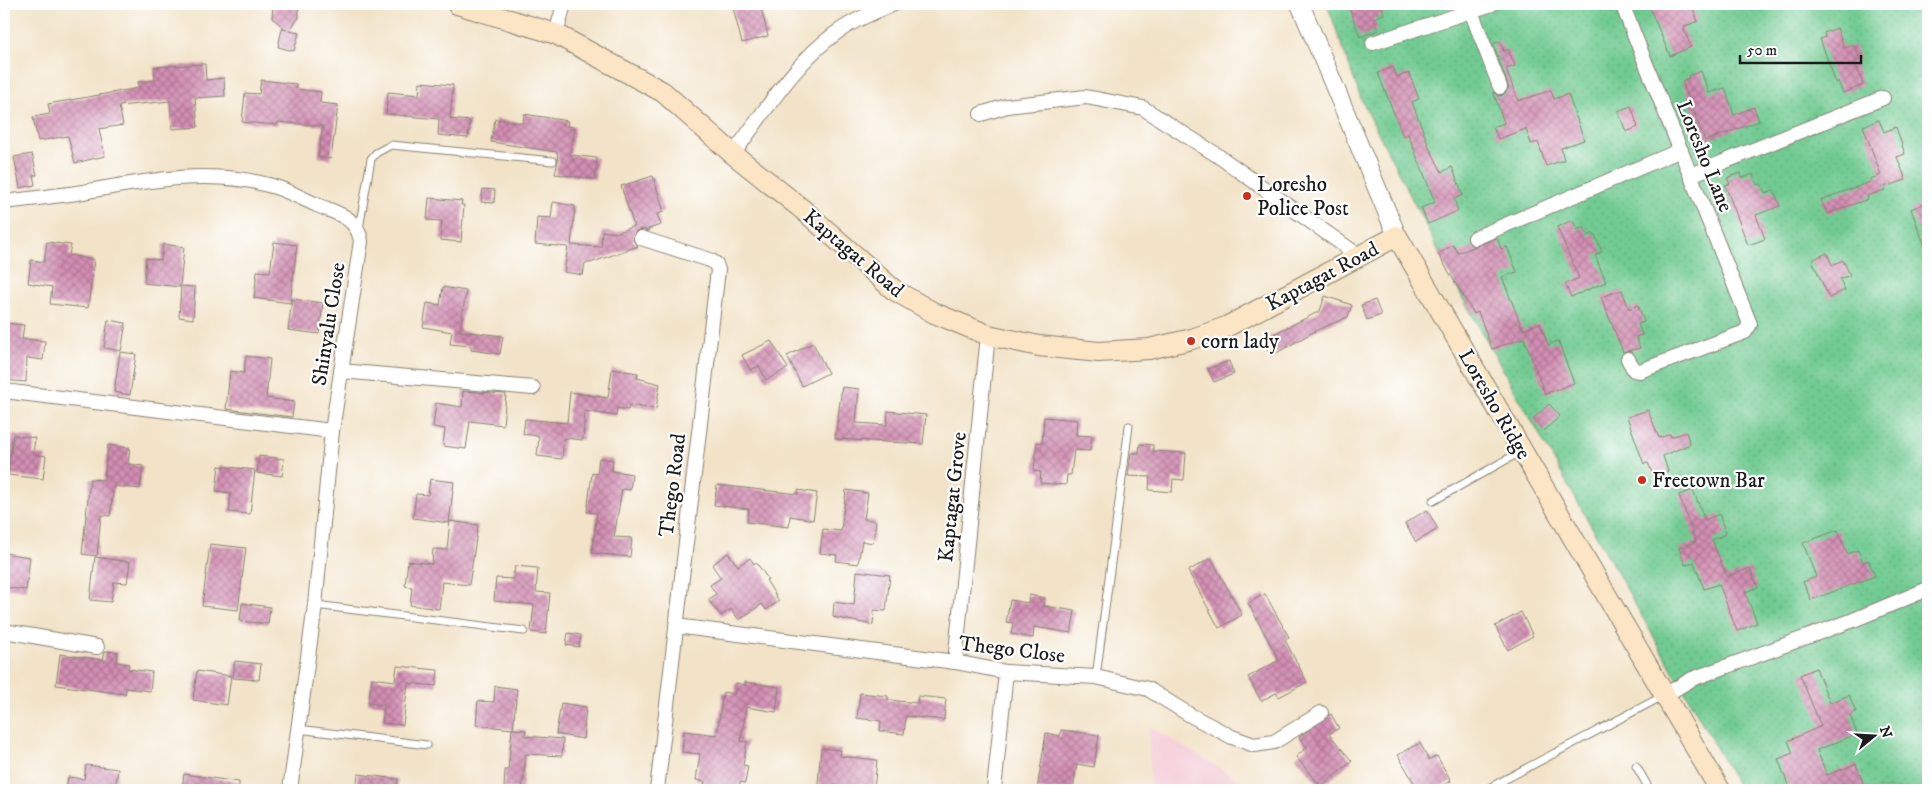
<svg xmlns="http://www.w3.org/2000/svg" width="1932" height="794" font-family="'IM FELL DW Pica',serif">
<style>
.built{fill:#f5cfda}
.garden{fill:url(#garden-dots);stroke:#467457}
.building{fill:url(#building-cross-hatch)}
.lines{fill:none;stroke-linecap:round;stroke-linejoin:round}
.service-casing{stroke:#878072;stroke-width:9}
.minor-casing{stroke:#878072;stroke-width:16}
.tertiary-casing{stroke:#878072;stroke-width:20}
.secondary-casing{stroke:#878072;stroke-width:22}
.service{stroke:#fff;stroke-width:7}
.minor{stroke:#fff;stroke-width:14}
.tertiary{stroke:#fff;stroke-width:18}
.secondary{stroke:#fce5c4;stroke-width:20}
.poi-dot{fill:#c8321e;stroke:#fff;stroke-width:2}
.labels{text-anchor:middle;stroke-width:4.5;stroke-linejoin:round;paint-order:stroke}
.street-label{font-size:21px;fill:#1c1c1c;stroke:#fff}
.poi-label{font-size:21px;fill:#1c1c1c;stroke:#fff;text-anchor:start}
</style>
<defs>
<pattern id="garden-dots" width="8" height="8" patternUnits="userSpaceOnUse" patternTransform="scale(1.25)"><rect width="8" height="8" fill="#71cb92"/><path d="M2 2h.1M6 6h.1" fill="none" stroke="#61ae7d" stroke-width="1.8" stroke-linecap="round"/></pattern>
<pattern id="building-cross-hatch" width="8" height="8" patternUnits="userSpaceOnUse" patternTransform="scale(1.25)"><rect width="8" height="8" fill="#d38eb3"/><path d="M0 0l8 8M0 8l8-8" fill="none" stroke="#aa7391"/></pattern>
</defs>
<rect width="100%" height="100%" fill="#fff"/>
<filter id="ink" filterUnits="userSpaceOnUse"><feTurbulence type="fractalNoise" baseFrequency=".02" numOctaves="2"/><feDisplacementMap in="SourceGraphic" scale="10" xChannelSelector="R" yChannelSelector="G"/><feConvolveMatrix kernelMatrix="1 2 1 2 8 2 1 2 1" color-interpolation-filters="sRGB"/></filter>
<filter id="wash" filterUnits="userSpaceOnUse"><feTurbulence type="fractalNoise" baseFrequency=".0096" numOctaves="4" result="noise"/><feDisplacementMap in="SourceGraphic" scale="20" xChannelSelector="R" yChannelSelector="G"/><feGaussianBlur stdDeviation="1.12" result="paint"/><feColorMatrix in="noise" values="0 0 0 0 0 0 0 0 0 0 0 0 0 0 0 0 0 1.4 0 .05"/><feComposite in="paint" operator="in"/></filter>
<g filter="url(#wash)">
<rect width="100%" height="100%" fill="#f2e3c8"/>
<polygon class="built" points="1149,726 1256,790 1150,790"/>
<polygon class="garden" points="1327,4 1928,4 1928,790 1740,790 1463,299 1361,99"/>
<g id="blocks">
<g class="building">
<polygon points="273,4 298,4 299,17 289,31 299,33 294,51 278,47 282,29 287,30 272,18"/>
<polygon points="732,4 760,4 768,36 742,43"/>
<polygon points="1348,4 1381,4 1384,14 1374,18 1378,30 1360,37"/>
<polygon points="1648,4 1691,4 1698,21 1683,27 1691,47 1670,56"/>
<polygon points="1837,28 1844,48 1854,45 1860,60 1855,62 1863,85 1843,93 1838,81 1836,83 1820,39 1825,37 1824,33"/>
<polygon points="1500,41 1504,51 1508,49 1515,66 1506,69 1518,101 1551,90 1554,99 1568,94 1584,140 1561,148 1564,160 1546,166 1538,142 1531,144 1526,129 1498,139 1493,127 1504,123 1493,91 1498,96 1503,95 1509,88 1493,44"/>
<polygon points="205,64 206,80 224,78 225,96 195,98 198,127 172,129 170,101 119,106 123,125 99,129 105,156 75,163 68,136 38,141 33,117 50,114 48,104 139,88 138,82 155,80 154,67"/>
<polygon points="1393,67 1397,77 1409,73 1419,99 1412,102 1430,149 1442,172 1452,167 1463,195 1454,199 1458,211 1428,224 1421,208 1435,202 1408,134 1403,136 1378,73"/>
<polygon points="1701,71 1709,93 1725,88 1734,115 1754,107 1759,121 1705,141 1682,81 1689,78 1688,76"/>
<polygon points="261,80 296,84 296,89 321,92 320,103 338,105 331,159 318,157 323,126 278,122 277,125 242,122 245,93 259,94"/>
<polygon points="420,82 453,85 450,119 470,121 468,138 438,135 439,119 386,114 388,92 419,95"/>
<polygon points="1631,106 1638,127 1626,132 1618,111"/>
<polygon points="524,114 568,121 567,126 575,127 570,155 597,158 595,179 555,174 558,161 557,152 491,142 495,119 523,123"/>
<polygon points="1879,120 1884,132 1896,127 1905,154 1897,157 1906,180 1884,187 1885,190 1867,196 1868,199 1827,214 1821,200 1870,182 1870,179 1881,175 1863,126"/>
<polygon points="32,154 37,175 33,175 35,185 20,188 14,157"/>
<polygon points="1740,173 1742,178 1753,174 1757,185 1761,184 1765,193 1774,190 1780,206 1756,215 1765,239 1748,245 1725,185 1730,184 1727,178"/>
<polygon points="653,176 664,212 657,214 661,225 648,229 649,231 640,229 635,232 633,240 638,246 590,263 585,263 583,275 564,272 568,247 535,244 537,217 551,218 553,202 575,206 571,245 601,247 602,231 616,233 634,226 621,186"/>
<polygon points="483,189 495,190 494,203 481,202"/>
<polygon points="429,198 462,201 461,205 464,205 461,242 440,240 442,221 427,220"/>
<polygon points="1928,202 1928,252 1927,252 1911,209"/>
<polygon points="1573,220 1577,230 1584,227 1588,236 1594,233 1602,252 1595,255 1606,282 1571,297 1565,284 1579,278 1557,227"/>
<polygon points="1497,238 1501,249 1507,247 1517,272 1502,277 1523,330 1540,323 1548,345 1558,341 1574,383 1545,394 1524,338 1492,349 1478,312 1474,314 1438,254 1453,245 1458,253"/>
<polygon points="47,242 71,245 69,255 94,260 88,308 50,304 52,287 28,283 31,260 44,262"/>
<polygon points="274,242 297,245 290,303 254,298 257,271 270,272"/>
<polygon points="163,244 184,247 180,287 144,283 146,258 161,260"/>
<polygon points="1827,253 1832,265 1843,260 1850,275 1840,279 1845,290 1829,298 1812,260"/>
<polygon points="181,286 195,287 193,319 179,317"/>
<polygon points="443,287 466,291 460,331 503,336 500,354 471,350 471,346 450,344 452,332 423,327 427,303 440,305"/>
<polygon points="1622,290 1629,309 1638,305 1644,322 1638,324 1642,335 1636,337 1640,348 1623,352 1601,297"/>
<polygon points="1325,296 1352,305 1348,317 1317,330 1271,356 1262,340 1320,311"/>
<polygon points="292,299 323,303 319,334 288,330"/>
<polygon points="1375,300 1381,315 1367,320 1361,305"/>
<polygon points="108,320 126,323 121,351 104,348"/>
<polygon points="4,323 24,325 22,339 45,341 43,360 27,358 26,382 4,380 6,357 4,357"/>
<polygon points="771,341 788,368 766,380 759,366 750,370 742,355"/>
<polygon points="813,343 828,373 802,386 787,356"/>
<polygon points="120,352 136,354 130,395 114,392"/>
<polygon points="246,356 270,359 266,398 294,402 292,417 226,409 230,371 244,373"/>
<polygon points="1229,361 1234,374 1214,382 1208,369"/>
<polygon points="612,369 638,373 637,378 660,384 656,409 629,405 628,410 617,408 616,416 585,411 583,440 564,438 562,459 537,456 539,436 523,434 525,419 567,423 570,392 608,398"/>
<polygon points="842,387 859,389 856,423 887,425 888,411 926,415 923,444 835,439"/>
<polygon points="463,391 506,394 503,425 470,421 466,449 443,446 445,429 433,427 436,403 462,407"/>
<polygon points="1549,404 1560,416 1544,431 1533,419"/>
<polygon points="1648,410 1659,438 1670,434 1671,437 1686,432 1690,444 1663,456 1668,471 1654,477 1648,463 1644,464 1627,417"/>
<polygon points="1044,417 1077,420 1076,435 1092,436 1090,451 1074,450 1071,475 1067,475 1066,485 1040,483 1041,472 1034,471 1037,442 1042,443"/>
<polygon points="13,435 35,438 33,454 46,456 43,479 8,475"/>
<polygon points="1140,444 1153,445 1153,451 1186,453 1184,480 1173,479 1172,492 1149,490 1150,477 1128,476 1131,453 1139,453"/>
<polygon points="108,445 130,448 128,464 143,466 140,489 114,486 110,516 101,515 97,556 82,554 90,479 104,480"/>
<polygon points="259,456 284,459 282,476 257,473"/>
<polygon points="599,458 613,460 612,471 632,474 630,490 622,489 614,537 632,538 630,557 592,553 597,513 587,512 592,473 597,474"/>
<polygon points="219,466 255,470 250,514 229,512 231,493 216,491"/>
<polygon points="430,479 454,482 449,523 413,518 416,494 428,495"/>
<polygon points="717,485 798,494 798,490 817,493 813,520 790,516 789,527 747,522 749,509 714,505"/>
<polygon points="846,490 868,493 864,519 876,521 873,543 862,541 858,564 836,561 837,555 820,553 823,529 841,531"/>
<polygon points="1693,490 1705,520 1719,514 1726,534 1712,540 1727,577 1750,568 1758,587 1745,592 1757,623 1737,631 1719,584 1704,589 1694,562 1685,565 1679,548 1696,542 1679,495"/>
<polygon points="1427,510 1438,529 1416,542 1405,523"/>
<polygon points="450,521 478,525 469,585 442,582 439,609 410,605 412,587 405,586 408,561 432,564 433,549 447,550"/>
<polygon points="1838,530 1847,554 1858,550 1863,562 1868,560 1875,576 1811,600 1803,582 1816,577 1803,543"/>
<polygon points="210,544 246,548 238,610 202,606"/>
<polygon points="4,553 30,557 26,590 4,587"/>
<polygon points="728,553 738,566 750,558 754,564 756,562 768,579 766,580 779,601 766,610 762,604 739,620 731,609 721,616 708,600 716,594 710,585 721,578 712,565"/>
<polygon points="95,557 130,562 127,583 114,582 111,602 90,600"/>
<polygon points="1211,558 1242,615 1219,628 1188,571"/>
<polygon points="515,566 538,568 536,592 550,593 546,634 531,632 534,605 494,601 496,578 513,579"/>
<polygon points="857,571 890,575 886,611 874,610 873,625 833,617 834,602 854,605"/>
<polygon points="1265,594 1289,637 1285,640 1307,682 1279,697 1276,693 1261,701 1248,677 1279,660 1248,603"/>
<polygon points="1029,595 1045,598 1044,606 1075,611 1071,633 1034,627 1033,638 1011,634 1013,623 1006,622 1010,600 1028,603"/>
<polygon points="242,603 270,607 268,624 240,621"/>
<polygon points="1521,612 1533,636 1508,650 1495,626"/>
<polygon points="568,633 581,635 579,647 566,645"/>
<polygon points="105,651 118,652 117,662 129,664 128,669 152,672 150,691 126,688 125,694 56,685 60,654 103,660"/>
<polygon points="235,661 261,664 259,680 233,678"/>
<polygon points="397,666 438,670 436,686 408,683 403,725 382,723 384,705 368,703 372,678 395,681"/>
<polygon points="1816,668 1830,703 1849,695 1856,712 1850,715 1857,734 1817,750 1827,775 1856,764 1866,790 1790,790 1778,759 1793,753 1788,741 1821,726 1800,675"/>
<polygon points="197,671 231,676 227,705 193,700"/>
<polygon points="745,682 779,687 776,712 746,707 741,741 747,742 743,765 748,766 745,783 740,782 738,790 703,790 705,782 696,780 700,754 682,752 684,731 717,735 723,692 735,694 736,683 745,685"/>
<polygon points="495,686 517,689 513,729 476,725 478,701 494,702"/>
<polygon points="860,693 888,696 888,700 917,703 918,696 946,699 944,720 906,716 904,734 880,731 881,721 857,718"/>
<polygon points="561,703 586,707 583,739 556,734"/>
<polygon points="1331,714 1339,728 1329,734 1352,761 1321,787 1296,757 1307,747 1299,737"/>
<polygon points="512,729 526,730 525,736 563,739 562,756 526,754 522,790 504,788 505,770 508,770"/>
<polygon points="1061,730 1099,735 1094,767 1077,764 1073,790 1037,790 1046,733 1060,736"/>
<polygon points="1420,743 1429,760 1437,756 1451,781 1434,790 1418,790 1398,755"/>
<polygon points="821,748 841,750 840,756 877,760 874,790 845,790 845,787 818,784"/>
<polygon points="86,765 118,769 115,790 66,790 68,777 84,779"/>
<polygon points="184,774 239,782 239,790 182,790"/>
<polygon points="358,774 398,779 397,790 356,790"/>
</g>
</g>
</g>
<g filter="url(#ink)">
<use href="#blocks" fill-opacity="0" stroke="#878072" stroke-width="1"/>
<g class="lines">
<g class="service-casing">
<g id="service">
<polyline points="359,229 371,159 376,153 391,145 553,161"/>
<polyline points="1433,501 1520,452"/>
<polyline points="315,605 524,631"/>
<polyline points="1096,677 1129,426"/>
<polyline points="298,729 427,745"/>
<polyline points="1636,766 1650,790"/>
<polyline points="1485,790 1663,696"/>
</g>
</g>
<g class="minor-casing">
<g id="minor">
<polyline points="1622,4 1750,324 1745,332 1640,371 1634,370 1628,359"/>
<polyline points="1471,11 1500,87"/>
<polyline points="556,34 564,4"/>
<polyline points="1373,43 1492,4"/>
<polyline points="981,114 1007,106 1086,97 1143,108 1217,155 1359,256"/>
<path d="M733 154C764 113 794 63 836 33 854 20 874 12 894 4"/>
<polyline points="1691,175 1883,98"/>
<path d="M4 202C30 199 57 196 83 192 145 181 210 168 272 186 287 190 303 199 317 205 338 214 357 217 361 241L332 431 315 605 290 790"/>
<polyline points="641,238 710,260 716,264 718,270 657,790"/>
<polyline points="1475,238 1681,150"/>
<polyline points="341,371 533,388"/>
<polyline points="4,391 332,431"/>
<polyline points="676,626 955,662 1006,672 1096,677 1148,689 1190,715 1232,737 1254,745 1274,742 1321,713"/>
<polyline points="4,631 97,647"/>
<polyline points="955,662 988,335"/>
<polyline points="1665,695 1692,679 1851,621 1928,589"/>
<polyline points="994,790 1006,672"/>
</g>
</g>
<g class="tertiary-casing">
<polyline id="tertiary" points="1300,4 1397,236"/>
</g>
<g class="secondary-casing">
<polyline id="secondary" points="457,4 556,34 663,92 733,154 802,209 894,290 934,313 988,335 1039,346 1099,352 1149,349 1192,339 1226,327 1397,236 1720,790"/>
</g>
<use href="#service" class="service"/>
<use href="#minor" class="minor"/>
<use href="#tertiary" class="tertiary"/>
<use href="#secondary" class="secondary"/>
</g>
</g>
<g class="poi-dot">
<circle cx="1247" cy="196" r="5"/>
<circle cx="1191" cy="341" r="5"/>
<circle cx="1642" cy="480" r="5"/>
</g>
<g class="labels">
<g class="street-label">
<text transform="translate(1705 156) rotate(68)" y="7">Loresho Lane</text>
<text transform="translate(854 253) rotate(40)" y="7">Kaptagat Road</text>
<text transform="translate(1322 276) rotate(-28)" y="7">Kaptagat Road</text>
<text transform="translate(328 324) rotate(-81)" y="7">Shinyalu Close</text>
<text transform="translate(1495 404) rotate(60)" y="7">Loresho Ridge</text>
<text transform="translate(672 485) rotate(-83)" y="7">Thego Road</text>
<text transform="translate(952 497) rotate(-84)" y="7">Kaptagat Grove</text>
<text transform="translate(1012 649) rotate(7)" y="7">Thego Close</text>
</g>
<g class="poi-label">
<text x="1257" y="191">Loresho<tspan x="1257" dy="24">Police Post</tspan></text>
<text x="1201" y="348">corn lady</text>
<text x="1652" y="487">Freetown Bar</text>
</g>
</g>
<rect width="1932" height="794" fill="none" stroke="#fff" stroke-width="20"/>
<g transform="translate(1874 736) rotate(72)" stroke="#ffffff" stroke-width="4" paint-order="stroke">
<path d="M0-4L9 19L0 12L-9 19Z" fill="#1c1c1c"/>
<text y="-8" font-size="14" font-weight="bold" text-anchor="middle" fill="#1c1c1c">N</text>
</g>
<path d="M1740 55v8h121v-8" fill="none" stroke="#1c1c1c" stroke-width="2.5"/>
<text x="1747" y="55" font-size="15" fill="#1c1c1c" stroke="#ffffff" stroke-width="4" paint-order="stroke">50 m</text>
</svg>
